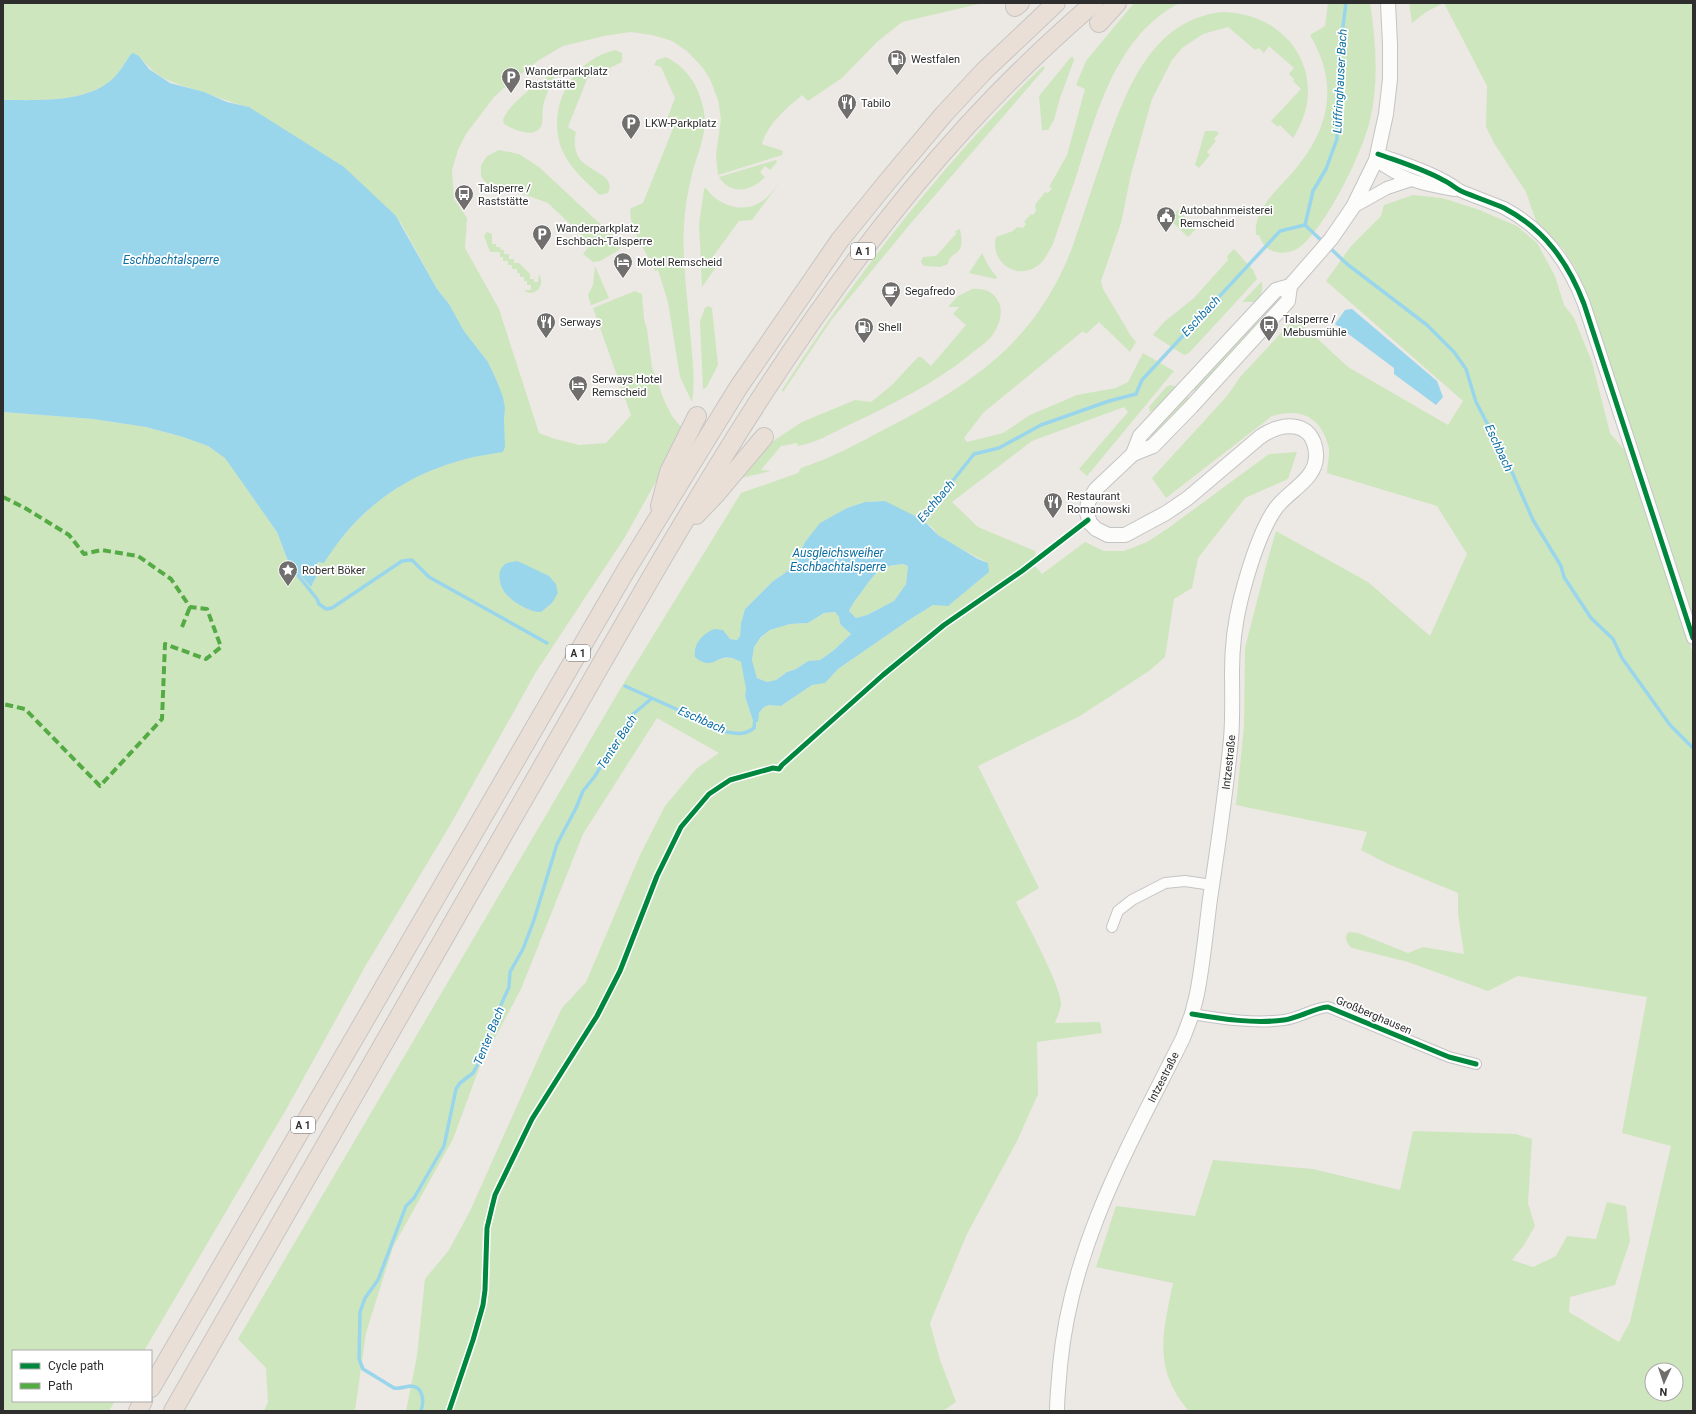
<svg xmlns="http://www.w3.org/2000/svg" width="1696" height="1414" font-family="Roboto,sans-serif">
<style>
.green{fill:#cee6be;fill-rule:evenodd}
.water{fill:#99d6ec;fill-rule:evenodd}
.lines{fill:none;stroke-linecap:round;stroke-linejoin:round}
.stream{stroke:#99d6ec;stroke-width:3.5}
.minor-casing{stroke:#c5c4c5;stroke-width:12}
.tertiary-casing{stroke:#c5c4c5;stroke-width:14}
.secondary-casing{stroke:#c5c4c5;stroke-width:16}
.motorway-casing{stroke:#c6c5c4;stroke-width:20}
.minor{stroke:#fcfcfb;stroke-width:10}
.tertiary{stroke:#fcfcfb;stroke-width:12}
.secondary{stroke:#fcfcfb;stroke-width:14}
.motorway{stroke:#eadfd6;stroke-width:18}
.quiet{stroke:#54ab44;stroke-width:4;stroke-dasharray:8 4;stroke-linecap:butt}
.cycleway-casing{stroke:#fff;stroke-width:8}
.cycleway{stroke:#00873e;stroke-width:5}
.labels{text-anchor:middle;stroke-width:3.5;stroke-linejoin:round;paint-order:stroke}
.shield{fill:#fff;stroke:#6d6d6d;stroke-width:1}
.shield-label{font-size:10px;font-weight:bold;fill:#2e2e2e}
.poi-label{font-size:11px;fill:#2e2e2e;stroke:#fff;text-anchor:start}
.street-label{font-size:11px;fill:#2e2e2e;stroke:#fff}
.water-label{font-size:12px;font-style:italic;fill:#0d6fa3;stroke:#fff}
</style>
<rect width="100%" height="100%" fill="#ece8e4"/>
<g class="green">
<path d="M3 3H983L902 22 877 42 842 78 808 101 802 95C786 109 768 123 762 144L783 151 782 155 718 175 716 155 721 119 718 100 710 79 703 68 687 51 672 41 652 35 630 32 604 36 563 46 539 60 506 86 494 97 466 134 458 150 452 170 454 199 467 218 465 248 499 309 539 433 552 438 579 445 606 443 631 415 593 308 635 291 642 294 644 319 647 329 652 367 664 400 672 416 681 427V437L625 537 536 672 449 827 366 965 287 1108 144 1351H13V1401H115L109 1411H3V412L93 419 146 427 183 437 208 446 225 457 277 532 288 561 311 587 320 569 317 567C317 561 326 557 330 552 338 543 345 533 354 524 389 486 434 464 484 455L504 420 505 408 496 379 488 362 464 331 449 304 437 289 401 223 249 107C231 103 219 97 202 92 173 82 160 82 139 56L131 54C124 64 119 74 110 81 84 103 35 100 3 100Z"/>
<path d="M1134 3H1180C1117 34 1097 112 1077 174 1069 197 1061 220 1053 244 1048 253 1044 263 1034 268 1013 279 990 260 996 237L1013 231 1017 227 1023 228 1026 224 1024 222 1031 214 1033 215 1036 211 1035 205 1045 192 1048 193 1052 188 1049 187 1067 155 1085 89 1076 85 1086 61Z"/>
<path d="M1328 3H1370C1376 42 1379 82 1370 120 1363 152 1326 227 1300 247 1294 251 1285 254 1277 252 1267 251 1262 244 1259 235H1256C1253 210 1277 190 1292 173 1329 131 1340 85 1310 35L1325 26Z"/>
<polygon points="1409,3 1444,3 1426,12 1412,23"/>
<polygon points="1444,3 1693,3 1693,619 1585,289 1574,266 1563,249 1536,221 1526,192 1494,143 1486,127 1487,86"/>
<path d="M1221 12C1290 12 1332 78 1293 138L1280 125 1278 127 1271 121 1301 89 1293 81 1294 79 1289 74 1294 68 1269 46 1264 53 1259 48 1255 50 1228 27 1203 34 1182 48 1172 60 1152 99 1131 174 1121 223 1101 281 1103 289 1131 336 1136 342 1130 352 1099 322 1086 334 1083 331 983 413 964 438 967 442 1003 433 1030 415 1077 395 1116 388 1128 382 1143 353 1174 371 1087 476 1079 469 1128 412 1124 407 1032 441 952 502 978 527 1035 551 1036 556 1034 565 1042 574 1085 542 1104 551H1124L1147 542 1167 529 1269 454 1297 452 1288 479 1245 498 1198 558 1192 588 1174 599 1165 657 1149 671 1080 716 978 766 1039 888 1016 902C1025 920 1063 989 1061 1005 1060 1011 1057 1017 1055 1023L1100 1022 1102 1033 1037 1042 1038 1094 1017 1141 967 1234 930 1323 940 1360 956 1402 943 1411H406L417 1356 425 1279 449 1250 470 1211 541 1052 562 1008 586 982 640 855 665 806 696 769 719 753 657 718 583 834 521 989 480 1066 453 1139 393 1247 366 1333 355 1411H264L268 1402 266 1368 238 1339 619 691 741 493 798 473 801 468C831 458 859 443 887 428 972 384 1036 342 1072 248 1083 216 1093 185 1104 153 1125 94 1149 21 1221 12ZM885 501 932 527 938 535 952 544 988 563 933 605 909 620 838 669 825 682 812 685 781 706 769 705 764 707 753 721 745 696 746 689 742 662C738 661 734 658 730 658 717 657 712 667 699 660L725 634 730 639 737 640 740 636 741 623 745 609 773 581 785 573 794 564 805 542 820 524 847 508 865 502Z"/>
<path d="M615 50 622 53V62L587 79 568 127 576 132C574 140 574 148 578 156 585 171 618 175 608 193L600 195C587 183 572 170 564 154 544 111 570 61 615 50Z"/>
<path d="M666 57C688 68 700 88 704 112 708 133 697 154 692 174 688 190 685 208 684 224 682 263 688 303 691 342 693 362 695 382 692 402L680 377 668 302 658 270 655 271C648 254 626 224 631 208L643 203 678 116 667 119 675 98 661 67 654 65 657 60Z"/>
<polygon points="1071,57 1073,57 1074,60 1060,98 1054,120 1048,130 1042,130 1039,96"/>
<path d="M1043 66 1045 68 911 223 832 319 783 392 782 390C857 273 943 163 1043 66Z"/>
<path d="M553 73 556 74C551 83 547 92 544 102 542 109 543 117 542 124 537 140 514 130 504 124L503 120C508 104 539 82 553 73Z"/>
<polygon points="1205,131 1216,131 1219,133 1214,139 1216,141 1207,152 1210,155 1199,168 1195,165"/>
<polygon points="499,150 519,154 539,167 597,221 610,231 621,245 619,250 600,261 593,262 583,254 591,244 548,203 526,195 491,186 485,182 481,176 481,165 487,156"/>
<path d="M776 160 777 162 770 170 765 166 760 172 765 177C752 191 731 196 719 177Z"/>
<path d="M780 182 752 220 739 221 706 266 716 267 702 287 699 225 704 189 706 188C717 205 742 214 761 202 769 197 774 189 780 182Z"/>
<path d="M1413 195 1442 198 1477 209 1517 226 1537 243 1555 276 1564 305 1574 318 1592 362 1610 433 1626 452 1693 654V1411H1189C1152 1369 1163 1332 1173 1283L1096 1267 1116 1206 1195 1216 1213 1160 1313 1169 1400 1190 1413 1131 1516 1134 1532 1139 1528 1203 1535 1226 1524 1245 1512 1260 1533 1267 1556 1256 1567 1236 1596 1239 1607 1202 1626 1206 1630 1241 1615 1285 1570 1297 1569 1312 1619 1342 1630 1322 1671 1146 1622 1133 1647 997 1518 976 1488 991 1408 962 1352 948C1347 944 1343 937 1349 932L1358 933 1408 953 1423 947 1464 954 1458 914V893L1388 864 1361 850 1367 832 1236 805 1244 726 1245 648 1267 562 1276 531 1368 582 1430 636 1467 554 1437 506 1327 473C1327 465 1331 453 1328 445 1320 416 1300 408 1272 416L1166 498 1152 478 1227 396 1241 376 1295 318 1348 367 1448 425 1463 401 1326 281 1351 246 1381 216 1384 205ZM1652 1370H1676V1394H1652Z"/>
<polygon points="1178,210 1197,228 1188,237 1169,219"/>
<path d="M960 229C961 235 963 244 960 249 956 255 949 255 948 264L940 267 924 266 921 262 923 257 936 256 957 233 954 232Z"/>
<path d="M487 232 492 234V244H496V247H500L501 250H504V254H509V259H514V263H519L530 274V279H534V282H538L539 274C546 285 535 299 524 290H531V285H527V281H524V277H520V273H517V269H512V265H508V261H503V257H500V252H490L484 236Z"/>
<polygon points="1234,249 1253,270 1257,279 1189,353 1184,355 1153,335 1164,322 1194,298 1228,260 1227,256"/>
<polygon points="982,253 989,267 997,277 996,279 969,273"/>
<polygon points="595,266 609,298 592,305 591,305 588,295 593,285"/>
<path d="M1261 282H1262C1263 290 1261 296 1256 302H1242Z"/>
<path d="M972 289C983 288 993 291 998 301 1005 312 998 328 991 337 986 343 978 348 972 353 936 383 891 405 849 425 832 433 816 443 798 446L797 443 781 446 761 470 771 471 741 478 738 477 767 445 802 422 855 400 871 402 892 385 918 357H921L931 366 966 325 953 314 959 307H948L958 296Z"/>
<polygon points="1280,295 1277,304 1196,392 1193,389"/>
<polygon points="708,306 712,308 718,365 706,388 703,389 700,321 705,308"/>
<polygon points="1170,385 1178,387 1161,405 1150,412 1149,407 1166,387"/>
<polygon points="1186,396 1190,399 1151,437 1151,435"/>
<path d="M903 564 908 566 906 584 894 601 867 615 856 618 849 611C854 600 856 599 863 590 876 572 879 566 903 564Z"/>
<polygon points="835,612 839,617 840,624 851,634 834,650 820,660 808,661 796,669 787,672 776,680 767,682 757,678 752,660 754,647 761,638 770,630 790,624 808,623 824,613"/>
</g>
<g class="water">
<path d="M133 53 139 56 149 69 170 83 204 92 227 102 249 107 344 167 396 216 437 289 449 304 464 331 488 362 496 379 503 397 505 408 504 420 505 447 503 452C426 462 366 496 324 563L318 562 317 567 320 569 311 587 288 561 277 532 225 458 208 446 183 437 146 427 93 419 3 412V100C35 100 84 103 110 81 119 74 124 64 131 54Z"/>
<polygon points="1352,309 1437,381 1443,397 1436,405 1394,374 1394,368 1335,324 1345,310"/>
<path d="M885 501 923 520 938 535 978 559 988 563 989 572 948 606 933 605 909 620 838 669 825 683 812 685 781 706 769 705 764 707 759 713 758 722 753 721 745 696 746 689 741 662C739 661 735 659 732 658 716 654 713 672 695 657 693 644 702 634 714 629L723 630 730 639 737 640 740 636 741 623 745 609 773 581 785 573 794 564 805 542 820 523 847 508 865 502ZM903 564 908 566 906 584 894 601 867 615 856 618 849 611C854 601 857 598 863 590 876 572 879 566 903 564ZM835 612 839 617 840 624 851 634 834 650 820 660 808 661 796 669 787 672 776 680 767 682 757 678 752 660 754 647 761 637 770 630 790 624 808 623 824 613Z"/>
<path d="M517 561 524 564 549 576 556 584 558 593 552 603 541 612C530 612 516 604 508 596 500 589 494 570 507 563 510 562 514 562 517 561Z"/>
</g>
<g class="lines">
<g class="stream">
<polyline points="1305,225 1313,191 1326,169 1337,139 1339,58 1346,3"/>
<polyline points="1329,247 1347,264 1427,325 1454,352 1466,369 1476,402 1508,463 1533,520 1561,566 1564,577 1591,618 1613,639 1622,658 1670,725 1693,748"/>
<polyline points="920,522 974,454 999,448 1041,425 1109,401 1136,394 1142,380 1280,231 1305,225 1324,243"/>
<polyline points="294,565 293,569 317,599 319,604 326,609 332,608 402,561 412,560 429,577 547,643"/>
<path d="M625 686 727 732C737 734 745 735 754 728L755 718"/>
<path d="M421 1411C424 1402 424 1386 410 1386 404 1387 400 1389 394 1388L363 1369 359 1359 360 1312 365 1298 378 1280 406 1206 414 1198 444 1146 456 1089 460 1083 473 1073 479 1062 488 1034 509 987 510 972 523 949 534 920 557 844 576 808 583 791 595 776 632 715 651 699"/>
</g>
<g class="minor-casing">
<g id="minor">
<polyline points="1112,927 1118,911 1132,900 1165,883 1185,881 1212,885"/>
<path d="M1192 1014C1222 1019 1254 1024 1284 1020 1300 1018 1313 1008 1328 1007L1449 1057 1476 1064"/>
</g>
</g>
<g class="tertiary-casing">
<g id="tertiary">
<path d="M1378 154C1400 162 1423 169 1443 180 1450 183 1455 188 1461 191 1475 197 1490 202 1504 208 1544 229 1568 262 1584 304L1693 638"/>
<path d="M1376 160C1402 180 1424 185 1455 190"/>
<polyline points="1353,207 1387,188 1411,180"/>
</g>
</g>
<g class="secondary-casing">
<g id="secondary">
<polyline points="1133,454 1153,446 1191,407 1288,301 1290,286"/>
<path id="s1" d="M1057 1411C1057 1396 1059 1381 1060 1366 1071 1245 1130 1144 1183 1038L1192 1014 1197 994C1203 963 1206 930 1210 899 1218 846 1226 792 1231 739 1233 716 1232 694 1232 671 1232 647 1235 622 1241 598 1248 571 1260 530 1276 508 1289 490 1318 479 1316 453 1313 419 1281 422 1260 437L1188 498 1166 513 1125 535H1108L1096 529 1090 523 1087 513 1088 502 1096 489 1133 454 1140 436 1276 290 1290 286 1331 239 1353 207 1376 160 1386 114 1390 79V44L1388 3"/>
</g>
</g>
<g class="motorway-casing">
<g id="motorway">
<polyline points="1015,7 1020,3"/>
<polyline points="1099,23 1117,3"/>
<polyline points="660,506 669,472 697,416"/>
<polyline points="696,515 716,494 764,437"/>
<polyline points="151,1388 625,572 738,388 840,240 887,182 944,114 984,71 1056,3"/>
<polyline points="138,1411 143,1401"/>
<path d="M173 1411C299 1190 426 969 553 748 677 533 797 311 966 127 1006 83 1049 42 1094 3"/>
</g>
</g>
<use href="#minor" class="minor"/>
<use href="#tertiary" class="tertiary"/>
<use href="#secondary" class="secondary"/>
<use href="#motorway" class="motorway"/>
<g class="quiet">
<polyline points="3,497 25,508 69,535 84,554 101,550 138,556 171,579 190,607 207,609 221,647 206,659 165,644 162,719 100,786 25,709 3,704"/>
<polyline points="182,627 190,607"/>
</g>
<g class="cycleway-casing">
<g id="cycleway">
<path d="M1378 154C1400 162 1423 169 1443 180 1450 183 1455 188 1461 191 1475 197 1490 202 1504 208 1544 229 1568 262 1584 304L1693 638"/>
<path d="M1192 1014C1222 1019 1254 1024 1284 1020 1300 1018 1313 1008 1328 1007L1449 1057 1476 1064"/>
<polyline points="449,1411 473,1340 483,1305 485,1290 487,1228 492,1207 495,1195 532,1119 597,1016 620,971 657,876 681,827 709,794 730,780 773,768 779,769 782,765 883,675 944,625 1022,571 1088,520"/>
</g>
</g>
<use href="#cycleway" class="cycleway"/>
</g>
<defs>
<g id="fuel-pin" transform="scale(1)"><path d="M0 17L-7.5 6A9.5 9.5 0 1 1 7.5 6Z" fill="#706f6e" stroke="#fff"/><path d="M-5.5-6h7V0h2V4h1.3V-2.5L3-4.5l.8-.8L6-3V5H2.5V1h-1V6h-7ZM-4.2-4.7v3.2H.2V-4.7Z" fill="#fff"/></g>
<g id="parking-pin" transform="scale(1)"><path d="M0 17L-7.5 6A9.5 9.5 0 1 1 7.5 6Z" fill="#706f6e" stroke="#fff"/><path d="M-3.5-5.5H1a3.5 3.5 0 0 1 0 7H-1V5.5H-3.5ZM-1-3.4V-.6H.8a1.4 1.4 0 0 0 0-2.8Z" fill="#fff"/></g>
<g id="restaurant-pin" transform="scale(1)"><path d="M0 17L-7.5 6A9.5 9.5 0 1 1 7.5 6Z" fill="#706f6e" stroke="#fff"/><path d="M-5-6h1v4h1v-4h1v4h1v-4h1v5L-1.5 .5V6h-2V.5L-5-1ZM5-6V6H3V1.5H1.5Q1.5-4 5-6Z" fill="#fff"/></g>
<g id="bus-pin" transform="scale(1)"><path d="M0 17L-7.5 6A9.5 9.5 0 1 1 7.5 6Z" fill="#706f6e" stroke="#fff"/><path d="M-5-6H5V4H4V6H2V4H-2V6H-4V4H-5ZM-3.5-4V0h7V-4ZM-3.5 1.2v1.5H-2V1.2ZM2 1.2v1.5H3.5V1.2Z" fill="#fff"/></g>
<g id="civic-pin" transform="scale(1)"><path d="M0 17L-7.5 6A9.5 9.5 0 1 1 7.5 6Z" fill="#706f6e" stroke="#fff"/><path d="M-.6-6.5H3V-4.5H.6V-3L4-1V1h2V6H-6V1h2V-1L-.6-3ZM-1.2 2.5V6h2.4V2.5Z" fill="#fff"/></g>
<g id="hotel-pin" transform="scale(1)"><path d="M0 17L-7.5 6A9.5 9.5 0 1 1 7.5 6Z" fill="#706f6e" stroke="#fff"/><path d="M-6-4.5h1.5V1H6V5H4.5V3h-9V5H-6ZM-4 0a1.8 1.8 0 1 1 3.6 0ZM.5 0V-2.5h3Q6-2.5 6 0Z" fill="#fff"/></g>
<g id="cafe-pin" transform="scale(1)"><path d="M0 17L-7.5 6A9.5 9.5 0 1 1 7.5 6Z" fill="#706f6e" stroke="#fff"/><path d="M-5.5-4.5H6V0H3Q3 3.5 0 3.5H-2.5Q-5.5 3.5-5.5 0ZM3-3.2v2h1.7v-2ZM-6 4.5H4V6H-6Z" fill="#fff"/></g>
<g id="sight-pin" transform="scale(1)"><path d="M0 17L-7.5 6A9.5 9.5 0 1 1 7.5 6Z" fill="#706f6e" stroke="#fff"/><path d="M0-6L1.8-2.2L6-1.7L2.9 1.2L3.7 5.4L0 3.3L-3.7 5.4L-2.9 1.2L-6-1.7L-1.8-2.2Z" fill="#fff"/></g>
</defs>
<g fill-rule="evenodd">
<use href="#fuel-pin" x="897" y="59"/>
<use href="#parking-pin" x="511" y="77"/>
<use href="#restaurant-pin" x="847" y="103"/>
<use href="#parking-pin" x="631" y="123"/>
<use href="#bus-pin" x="464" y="194"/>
<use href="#civic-pin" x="1166" y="216"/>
<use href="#parking-pin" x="542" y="234"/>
<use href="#hotel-pin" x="623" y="262"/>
<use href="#cafe-pin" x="891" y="291"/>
<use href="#restaurant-pin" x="546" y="322"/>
<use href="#bus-pin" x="1269" y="325"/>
<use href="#fuel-pin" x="864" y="327"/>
<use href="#hotel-pin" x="578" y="385"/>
<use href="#restaurant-pin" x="1053" y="502"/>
<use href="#sight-pin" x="288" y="570"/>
</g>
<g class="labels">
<g class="shield">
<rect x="851" y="243" width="24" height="16" rx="3"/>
<rect x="566" y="645" width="24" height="16" rx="3"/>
<rect x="291" y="1117" width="24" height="16" rx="3"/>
</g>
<g class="shield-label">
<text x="863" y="255">A 1</text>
<text x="578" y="657">A 1</text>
<text x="303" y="1129">A 1</text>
</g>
<g class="poi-label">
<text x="911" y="63">Westfalen</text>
<text x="525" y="75">Wanderparkplatz<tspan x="525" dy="13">Raststätte</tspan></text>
<text x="861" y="107">Tabilo</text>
<text x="645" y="127">LKW-Parkplatz</text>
<text x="478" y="192">Talsperre /<tspan x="478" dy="13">Raststätte</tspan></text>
<text x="1180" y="214">Autobahnmeisterei<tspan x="1180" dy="13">Remscheid</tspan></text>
<text x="556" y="232">Wanderparkplatz<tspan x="556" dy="13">Eschbach-Talsperre</tspan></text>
<text x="637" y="266">Motel Remscheid</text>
<text x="905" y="295">Segafredo</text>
<text x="1283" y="323">Talsperre /<tspan x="1283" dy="13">Mebusmühle</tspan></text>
<text x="560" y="326">Serways</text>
<text x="878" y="331">Shell</text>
<text x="592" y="383">Serways Hotel<tspan x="592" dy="13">Remscheid</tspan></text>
<text x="1067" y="500">Restaurant<tspan x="1067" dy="13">Romanowski</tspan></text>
<text x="302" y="574">Robert Böker</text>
</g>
<g class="street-label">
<text dy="4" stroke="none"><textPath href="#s1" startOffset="678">Intzestraße</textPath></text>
<text transform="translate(1374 1015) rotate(23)" y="4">Großberghausen</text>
<text dy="4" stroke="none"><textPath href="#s1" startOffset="354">Intzestraße</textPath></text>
</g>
<g class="water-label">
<text transform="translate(1340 81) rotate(-87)" y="4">Lüffringhauser Bach</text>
<text x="171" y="264">Eschbachtalsperre</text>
<text transform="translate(1201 316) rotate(-47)" y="4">Eschbach</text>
<text transform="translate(1499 448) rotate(65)" y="4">Eschbach</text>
<text transform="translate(936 501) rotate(-50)" y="4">Eschbach</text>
<text x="838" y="557">Ausgleichsweiher<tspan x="838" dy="14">Eschbachtalsperre</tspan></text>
<text transform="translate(702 720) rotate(24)" y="4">Eschbach</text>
<text transform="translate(617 742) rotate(-57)" y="4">Tenter Bach</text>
<text transform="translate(489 1036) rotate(-68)" y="4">Tenter Bach</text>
</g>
</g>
<rect width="1696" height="1414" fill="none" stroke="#2e2e2e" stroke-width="8"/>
<rect x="12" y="1350" width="140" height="52" fill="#ffffff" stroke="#ababab"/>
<rect x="20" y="1363" width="20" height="6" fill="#00873e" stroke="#ababab"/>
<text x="48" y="1370" font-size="12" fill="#2e2e2e">Cycle path</text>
<rect x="20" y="1383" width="20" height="6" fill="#54ab44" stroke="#ababab"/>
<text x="48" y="1390" font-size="12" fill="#2e2e2e">Path</text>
<g transform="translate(1664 1382) rotate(183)"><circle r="19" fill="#ffffff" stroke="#ababab"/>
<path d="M0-3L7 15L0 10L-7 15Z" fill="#706f6e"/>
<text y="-6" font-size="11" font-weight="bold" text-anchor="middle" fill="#2e2e2e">N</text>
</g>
</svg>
